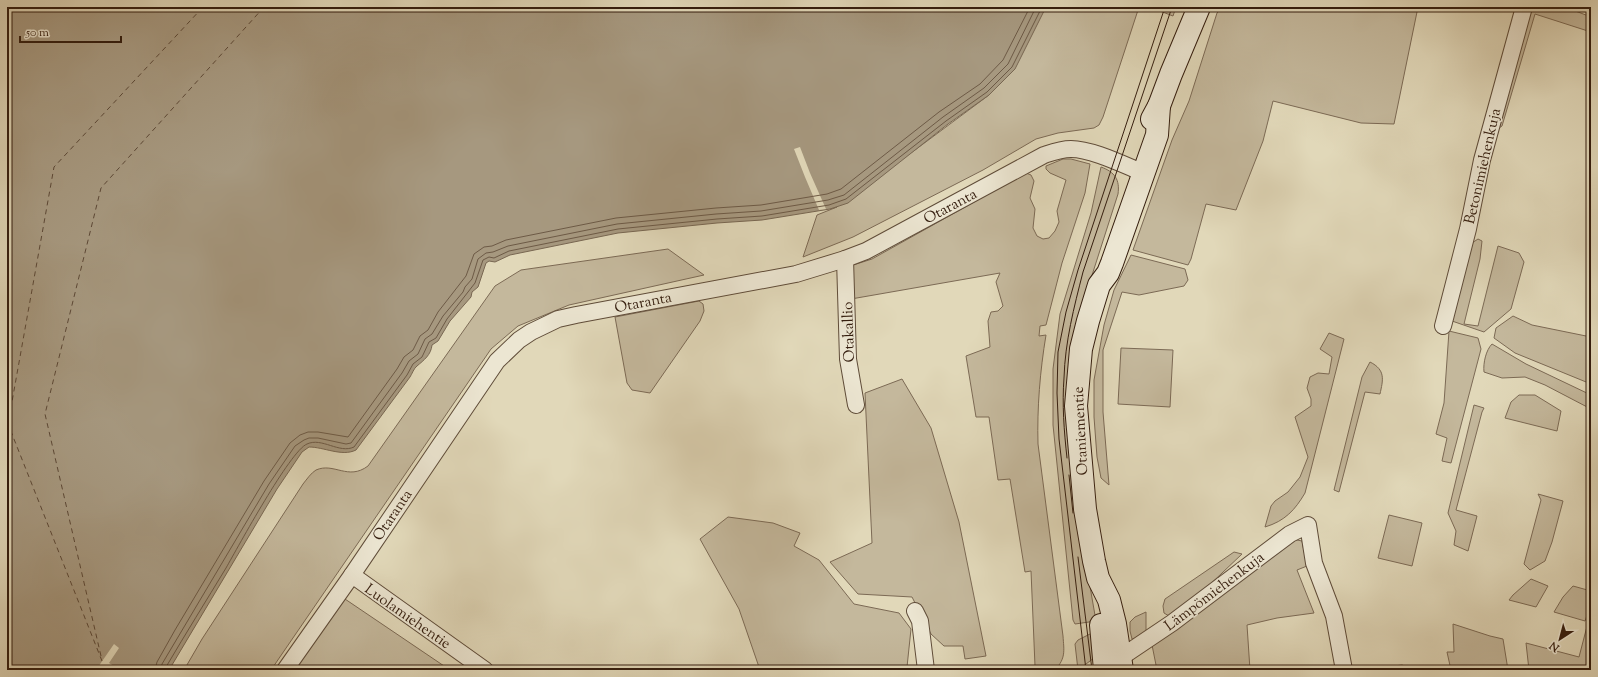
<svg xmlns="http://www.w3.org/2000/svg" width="1598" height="677" font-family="'Sorts Mill Goudy',serif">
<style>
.green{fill:#c4b89c;stroke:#7c6a55}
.water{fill:#a6987f;stroke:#786752}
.pier{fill:#e1d8b9}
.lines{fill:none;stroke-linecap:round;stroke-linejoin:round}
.shore{stroke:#6d5a46;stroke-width:1}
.ferry{stroke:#5c4836;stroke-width:1;stroke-dasharray:5 4;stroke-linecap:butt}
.street-casing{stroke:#5f4c39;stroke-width:18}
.secondary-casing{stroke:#341d0e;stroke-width:24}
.street{stroke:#ece6d2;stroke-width:16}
.secondary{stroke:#ece6d2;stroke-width:22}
.tram{stroke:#341d0e;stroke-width:1}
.labels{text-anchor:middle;stroke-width:3;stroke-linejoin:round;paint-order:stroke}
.street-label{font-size:15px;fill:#341d0e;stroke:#ece6d2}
</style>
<rect width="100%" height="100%" fill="#e1d8b9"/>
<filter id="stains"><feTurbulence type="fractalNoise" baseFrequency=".005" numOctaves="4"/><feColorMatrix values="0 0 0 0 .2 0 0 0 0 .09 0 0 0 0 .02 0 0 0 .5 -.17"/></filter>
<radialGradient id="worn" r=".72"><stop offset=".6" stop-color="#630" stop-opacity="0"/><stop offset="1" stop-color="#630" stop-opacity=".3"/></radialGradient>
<g class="green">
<polygon points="1015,7 1139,7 1103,117 1099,125 1094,128 1058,133 1036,139 983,170 853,237 803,257 817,215 837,207 830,209 915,150 989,95 992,79"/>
<polygon points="1161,7 1176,7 1173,16 1160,11"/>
<polygon points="1222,7 1418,7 1394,124 1361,123 1273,101 1263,141 1236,210 1206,204 1191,259 1188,265 1133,250 1172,140 1189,101 1217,13"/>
<polygon points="1531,7 1565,7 1591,17 1591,32 1535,14 1502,126 1499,128"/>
<path d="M1063 159H1071L1090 164 1085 193 1062 263 1046 325 1040 326 1039 336 1046 335C1040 371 1037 408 1038 444L1063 636C1064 651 1066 658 1055 670H1039L1035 666 1031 571 1025 572 1010 479 998 480 989 417H976L966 356 990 347 988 321 991 312 998 311 1003 306 996 282 1000 273 851 299 850 266 872 259 1026 173 1031 175 1034 181 1030 198 1035 209 1033 228 1037 236 1043 239 1049 238 1055 231 1059 222 1057 211 1066 180 1050 173 1046 169V166Z"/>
<path d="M1101 167C1115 172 1120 180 1118 194L1078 319 1088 575 1096 621 1075 624 1073 620 1053 425V369L1060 314 1091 213Z"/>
<polygon points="1478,239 1482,241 1480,259 1464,324 1478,326 1498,246 1519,253 1524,262 1511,309 1484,332 1452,321 1472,243"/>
<path d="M668 249 704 275 569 305 518 326 491 349 271 670H184L202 639 303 484C307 479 311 473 316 470 334 462 348 481 368 466L495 286 521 270Z"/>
<polygon points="1131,255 1185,269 1188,280 1184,286 1139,295 1122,292 1103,350 1103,412 1109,485 1101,478 1097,457 1094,417 1094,380 1104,325 1114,290"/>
<polygon points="699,301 703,304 704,311 700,321 650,393 632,390 627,383 615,317"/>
<polygon points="1513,316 1532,325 1591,337 1591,384 1515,353 1494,338 1496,328"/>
<polygon points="1449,331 1478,338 1481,349 1451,463 1442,461 1447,438 1436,434 1444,403"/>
<path d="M1329 333 1344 339 1305 493C1295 510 1285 521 1265 527L1271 506 1275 501 1288 492 1300 477 1308 457 1295 417 1311 406V399L1307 388 1310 377 1318 373 1329 374 1332 357 1320 349Z"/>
<path d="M1492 344 1526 364 1591 395V409L1545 385 1525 377 1502 378 1484 372C1483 363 1486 350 1492 344Z"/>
<polygon points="1121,348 1173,350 1170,407 1118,404"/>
<path d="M1370 362C1386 370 1383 380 1380 394L1365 392 1339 492 1334 490 1362 377Z"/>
<polygon points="902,379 931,428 959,522 986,656 965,659 963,646 944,646 931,634 912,597 858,594 830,562 872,543 865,393"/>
<polygon points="1519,395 1535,395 1561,411 1557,431 1505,418 1511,402"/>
<polygon points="1474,405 1484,408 1482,412 1456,510 1477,516 1468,551 1454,545 1456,531 1448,513"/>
<polygon points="1538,494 1563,501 1552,542 1545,561 1530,570 1524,564 1541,500"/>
<polygon points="1389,515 1422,523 1412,566 1378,558"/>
<polygon points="728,517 773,523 800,533 794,546 819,560 854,604 899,613 911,629 907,667 892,670 760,670 739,609 700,539"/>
<polygon points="1292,539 1302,541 1307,566 1297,570 1314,613 1277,618 1247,625 1250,670 1157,670 1152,645"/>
<polygon points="1234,552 1242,554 1182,611 1169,616 1164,613 1163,606 1165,599"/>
<polygon points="1531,579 1548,586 1536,607 1509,600 1513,595"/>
<polygon points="1573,586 1591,591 1591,604 1585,621 1554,612 1563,597"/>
<polygon points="342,597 450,670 291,670"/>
<polygon points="1591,611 1591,670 1529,670 1526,643 1579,657"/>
<polygon points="1146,612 1146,632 1136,639 1132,639 1130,631 1130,622 1135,617"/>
<polygon points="1453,624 1490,636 1503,639 1508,670 1451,670 1447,652 1454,652"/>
<polygon points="1092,633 1094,658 1078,670 1075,644 1078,640"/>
<polygon points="1402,665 1410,668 1437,666 1437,670 1363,670"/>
</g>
<path class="water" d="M7 7H1046L1015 69 989 95 948 124 848 203 830 209 762 220 717 223 618 233 510 255 495 262 489 261 486 263 478 287 472 292 471 297 450 321 438 341 432 345C431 355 424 360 417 366 414 368 412 374 410 377L356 450C342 457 324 447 309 447L302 452 277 489 169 670H7Z"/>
<g class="pier">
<polygon points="800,147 810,173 826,209 819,210 805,177 794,149"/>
<polygon points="114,644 119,648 109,663 121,670 111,670 107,666 104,670 96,670"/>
</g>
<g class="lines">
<g class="shore">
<polyline points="155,670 157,662 175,630 264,481 290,443 300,435 308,432 318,432 348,437 397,369 404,357 413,350 420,336 428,330 438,312 466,276 474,254 484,247 492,246 506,240 616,218 716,208 761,205 827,194 841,189 939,112 980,84 1003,60 1030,7"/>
<polyline points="161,670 162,664 269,484 295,446 304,440 309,438 318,438 346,444 351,443 402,373 409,361 418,354 425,339 432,334 443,316 463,292 465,287 472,279 478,259 486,253 493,252 508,246 617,224 716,214 761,211 828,200 844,195 943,117 984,88 1008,64 1036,7"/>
<path d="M166 670V667C186 633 206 601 226 568 238 547 290 451 307 444 322 437 339 454 354 447L407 375 413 364 422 357 429 342 436 338 447 319 475 283 483 260 489 257 494 258 509 251 618 229 717 219 762 216 829 205 846 199 946 121 987 92 1012 67 1042 7"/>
</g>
<g class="ferry">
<polyline points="101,656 45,414 101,188 264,7"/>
<polyline points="102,661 8,424 54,167 203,7"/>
</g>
<g class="street-casing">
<g id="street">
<polyline points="845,259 848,359 856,405"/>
<polyline points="1443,326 1468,229 1482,160 1524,7"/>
<polyline points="352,575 485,670"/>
<polyline points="915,611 920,621 926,670"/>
<polyline points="1120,658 1172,623 1290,534 1308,525 1314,563 1334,616 1344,670"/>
<path d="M285 670 352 575 497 361 519 340 531 332 558 319 576 315 796 274 845 259 866 251 1044 155C1053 152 1061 149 1071 149 1092 149 1124 165 1144 173"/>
</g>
</g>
<g class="secondary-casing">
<g id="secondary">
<polyline points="1152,119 1159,106 1171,74 1199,7"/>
<polyline points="1101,625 1105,670"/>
<polyline points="1122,670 1115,624 1109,600 1098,578 1094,561 1085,509 1076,406 1081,349 1088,321 1099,285 1108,273 1112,263 1157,135 1159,106"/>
</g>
</g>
<use href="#street" class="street"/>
<use href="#secondary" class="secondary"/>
<g class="tram">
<path d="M1067 458C1064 431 1062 404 1064 378 1065 342 1074 307 1083 272L1172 7"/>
<polyline points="1069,475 1073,513"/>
<polyline points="1078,557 1092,670"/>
<polyline points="1086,670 1059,439 1057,393 1058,352 1066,312 1078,270 1165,7"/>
</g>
</g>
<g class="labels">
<g class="street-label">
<text transform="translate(1482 166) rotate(-77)" y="5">Betonimiehenkuja</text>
<text transform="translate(950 206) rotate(-28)" y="5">Otaranta</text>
<text transform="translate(643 302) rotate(-11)" y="5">Otaranta</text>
<text transform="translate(848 332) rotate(-92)" y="5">Otakallio</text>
<text transform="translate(1080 431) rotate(-93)" y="5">Otaniementie</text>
<text transform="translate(392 515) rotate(-56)" y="5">Otaranta</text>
<text transform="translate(1214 591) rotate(-37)" y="5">Lämpömiehenkuja</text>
<text transform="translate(408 616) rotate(35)" y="5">Luolamiehentie</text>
</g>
</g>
<rect width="1598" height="677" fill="none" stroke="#e1d8b9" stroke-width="24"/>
<rect x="8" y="8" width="1582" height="661" fill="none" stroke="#341d0e" stroke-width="2"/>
<rect x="12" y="12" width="1574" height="653" fill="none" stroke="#341d0e"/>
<g transform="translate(1560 639) rotate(216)" stroke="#ece6d2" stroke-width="3" paint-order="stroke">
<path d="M0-3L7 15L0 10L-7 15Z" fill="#341d0e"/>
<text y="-6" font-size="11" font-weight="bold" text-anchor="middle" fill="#341d0e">N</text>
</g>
<path d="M20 36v6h101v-6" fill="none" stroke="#341d0e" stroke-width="2"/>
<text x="26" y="36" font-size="12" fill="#341d0e" stroke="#ece6d2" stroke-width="3" paint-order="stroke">50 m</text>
<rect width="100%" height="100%" filter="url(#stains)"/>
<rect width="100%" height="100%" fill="url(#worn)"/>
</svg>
